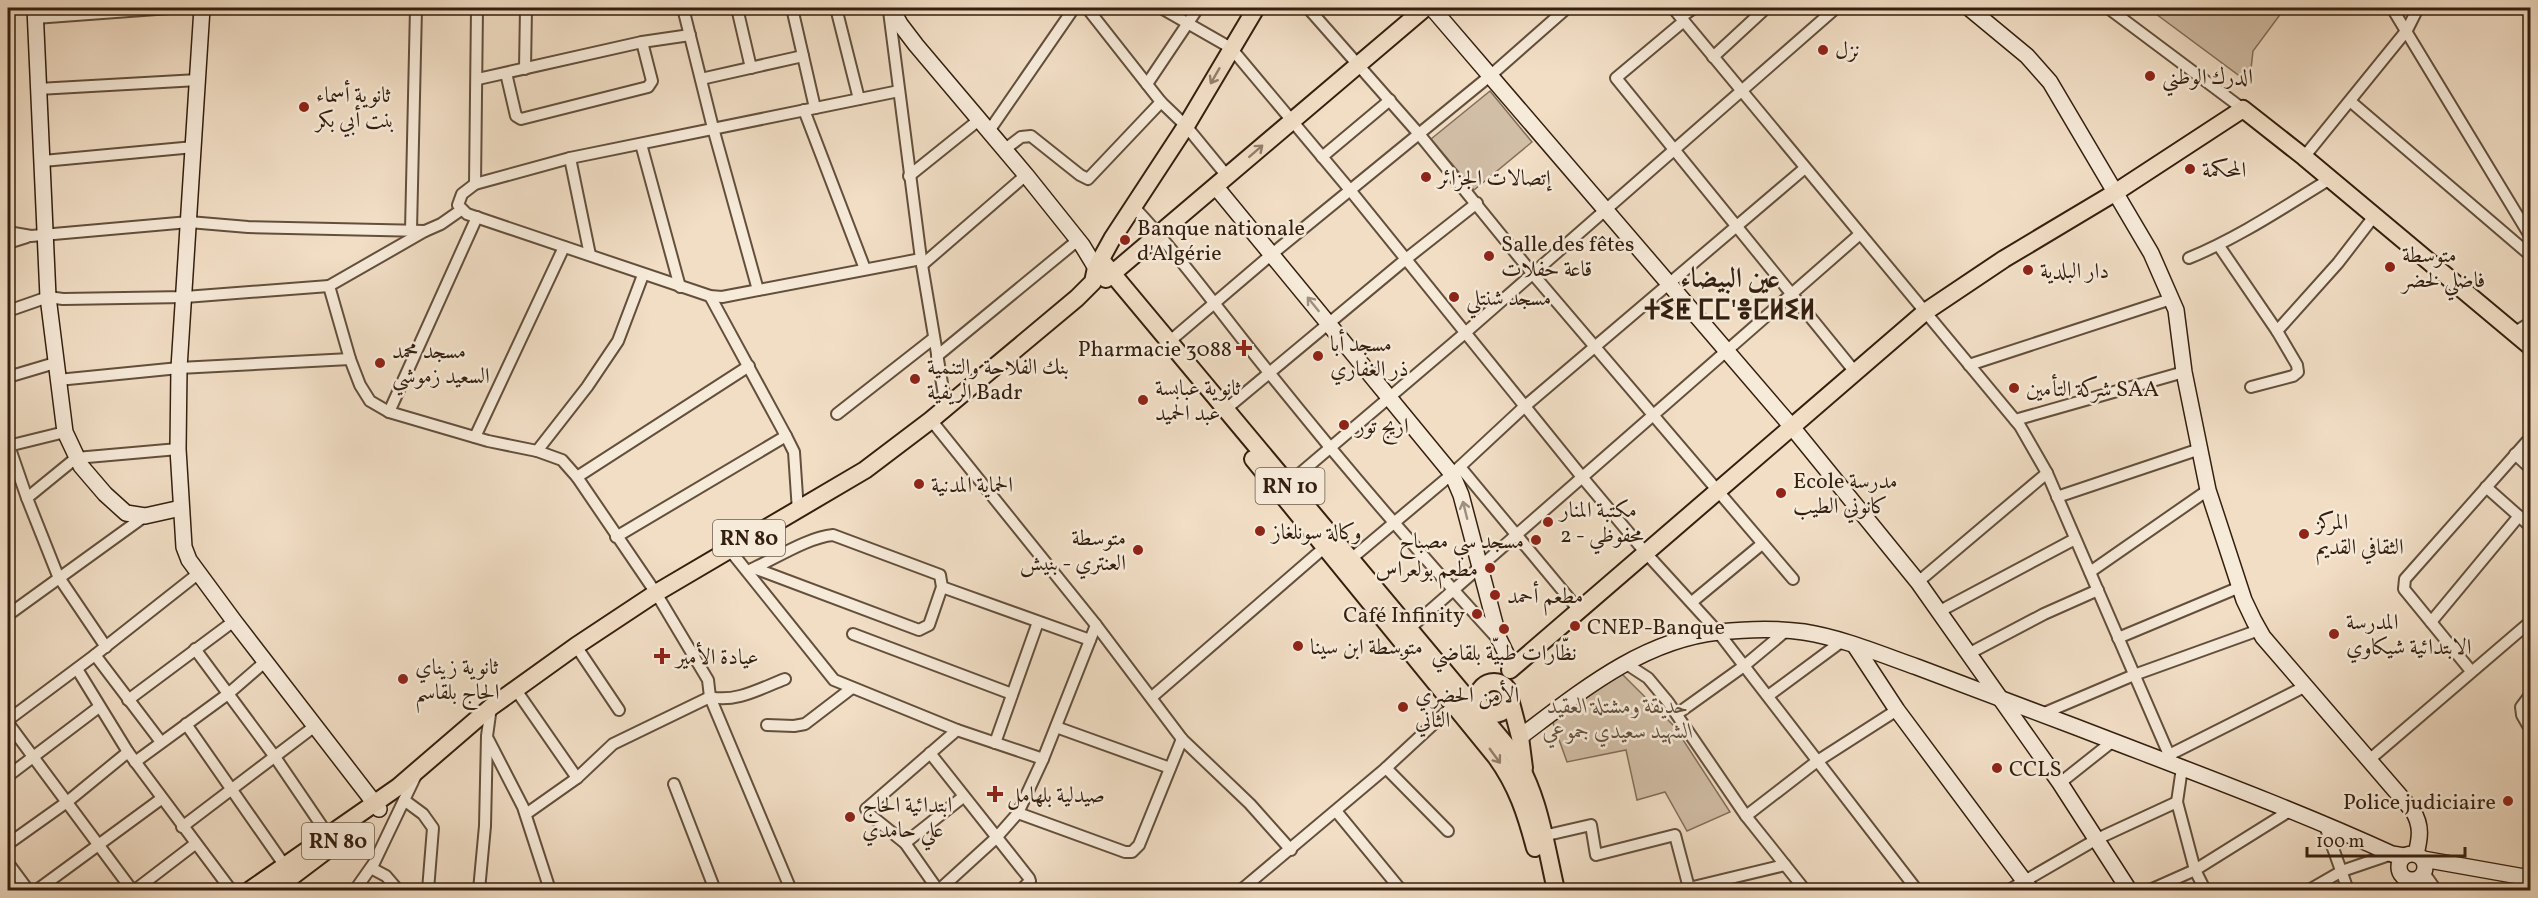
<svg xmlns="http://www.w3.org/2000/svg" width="2538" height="898" font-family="Vollkorn,Amiri,'Noto Sans Tifinagh',serif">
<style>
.green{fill:#d1bea6;stroke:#826e5a;stroke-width:1.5}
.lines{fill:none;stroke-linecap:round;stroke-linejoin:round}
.street-casing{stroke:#634f3c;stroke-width:14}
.secondary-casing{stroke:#341f0f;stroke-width:18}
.primary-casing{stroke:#341f0f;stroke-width:20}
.street{stroke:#f6ead9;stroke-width:10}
.secondary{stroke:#f6ead9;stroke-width:15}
.primary{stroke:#f1dec5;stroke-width:16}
.oneway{stroke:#927e6a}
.oneway2{stroke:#9f8f7e}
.poi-dot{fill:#8f2418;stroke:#f6ead9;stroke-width:2}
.labels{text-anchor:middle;stroke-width:5;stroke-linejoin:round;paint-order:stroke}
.shield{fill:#f6ead9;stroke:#6e5c4c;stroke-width:1.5}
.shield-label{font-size:21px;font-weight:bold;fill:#341f0f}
.poi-label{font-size:22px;fill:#341f0f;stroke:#f6ead9;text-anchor:start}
.park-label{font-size:22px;font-style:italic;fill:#634f3c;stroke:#f6ead9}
.district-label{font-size:28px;font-weight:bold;fill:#341f0f;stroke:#f6ead9}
</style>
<rect width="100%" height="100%" fill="#f1dec5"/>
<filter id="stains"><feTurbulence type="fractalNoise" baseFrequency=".00333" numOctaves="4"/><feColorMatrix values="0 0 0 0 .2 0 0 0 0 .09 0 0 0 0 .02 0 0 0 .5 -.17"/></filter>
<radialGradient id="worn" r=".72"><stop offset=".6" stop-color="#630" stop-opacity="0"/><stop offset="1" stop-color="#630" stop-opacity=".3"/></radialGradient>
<g class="green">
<polygon points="2148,8 2285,8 2253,51 2251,69 2241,77"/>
<polygon points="1490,91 1532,142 1474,190 1431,139"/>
<polygon points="1622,674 1674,726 1730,812 1687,831 1665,792 1637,800 1626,750 1567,762 1552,720"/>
</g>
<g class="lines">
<g class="street-casing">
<g id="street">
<polyline points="683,8 713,128 758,290"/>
<polyline points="737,8 751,68"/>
<polyline points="792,8 815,108"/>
<polyline points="836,8 859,99"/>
<polyline points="1087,8 1161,102 1186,126 1227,176"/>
<polyline points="1161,8 1231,48 1350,190 1582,477 1645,552 1718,632 1917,890"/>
<polyline points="1308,8 1419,134 1532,273 1793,579"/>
<polyline points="1673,8 2020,426 2047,473 2173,764"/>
<polyline points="2108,8 2243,109"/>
<polyline points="2392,8 2530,236"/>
<polyline points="889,11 921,259 946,407"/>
<polyline points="1681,17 1694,8"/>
<polyline points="35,18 170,8"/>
<polyline points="1684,21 1616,78 1855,372"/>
<polyline points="1713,57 1766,8"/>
<polyline points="525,69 526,8"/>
<polyline points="506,73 516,116 521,119 648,87 652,81 642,42"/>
<polyline points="478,79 642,42 690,35"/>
<polyline points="701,79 803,56"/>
<polyline points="1147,84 1198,8"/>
<polyline points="38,89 198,80"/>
<polyline points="899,91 570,158 475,184 462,194 458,205 467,214 710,296 722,297 921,259"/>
<polyline points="2350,101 2530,255"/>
<polyline points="804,110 865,269"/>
<polyline points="989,131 1074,8"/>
<polyline points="641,144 680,287"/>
<polyline points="1004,150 1021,137 1031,136 1080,175 1088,179 1161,102"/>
<polyline points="1322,157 1390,100"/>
<polyline points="2304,157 2407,30 2418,8"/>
<polyline points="570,158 590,255"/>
<polyline points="43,161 194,147"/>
<polyline points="909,176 980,119"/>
<polyline points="475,184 477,8"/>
<path d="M1133 206C1183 259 1225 319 1271 375 1343 465 1418 552 1496 637"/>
<polyline points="411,230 416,8"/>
<polyline points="425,231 329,286 350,359 360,385 370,401 389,412 488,441 537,451 562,460 577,477 656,593 708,680 710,697 791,890"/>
<polyline points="8,232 31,236 189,222 248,227 425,231 441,224 461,210"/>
<polyline points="8,243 27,237"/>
<polyline points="2219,246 2277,331 2338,263 2375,215"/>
<path d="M2189 258C2240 237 2284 207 2330 179"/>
<polyline points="922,265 1026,175"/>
<polyline points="8,311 48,297 63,299 185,297 329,286"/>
<polyline points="2515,332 2530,323"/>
<polyline points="1170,341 1272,254 1491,75 1567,8"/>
<polyline points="937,356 1078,240"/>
<polyline points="1969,365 2171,299"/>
<polyline points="8,377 55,363"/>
<polyline points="58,380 179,368 350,359"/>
<polyline points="2251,387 2293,376 2298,372 2297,365 2277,331"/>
<polyline points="1226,409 1406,259 1477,203"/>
<polyline points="389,412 477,217"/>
<polyline points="837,414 934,338"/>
<polyline points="931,420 1096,625 1182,739 1250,804 1291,850"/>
<polyline points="2015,420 2184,372"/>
<polyline points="786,436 794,452 798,511"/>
<polyline points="475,437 564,247"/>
<polyline points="8,443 27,498"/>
<polyline points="8,446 65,432"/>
<polyline points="537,451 587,387 618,341 643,275"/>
<polyline points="2515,454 2530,468"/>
<polyline points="1460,467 1578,609"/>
<polyline points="577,477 749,366"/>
<polyline points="1284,487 1465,333 1836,8"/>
<polyline points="2486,487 2530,526"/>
<polyline points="2057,497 2200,449"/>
<polyline points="616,537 786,436 710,296"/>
<polyline points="729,549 834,680 957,730 1043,759"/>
<polyline points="1351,559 1452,474 1524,407 1805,168"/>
<path d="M748 571 754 568C776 558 809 537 833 535L940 575 942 587 929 625 919 630 754 568"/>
<polyline points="2090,572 2208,490"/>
<polyline points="1918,582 2047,473"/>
<polyline points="942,587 1090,640"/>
<polyline points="1692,602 1762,544"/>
<polyline points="1940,611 2075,539"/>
<polyline points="8,615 145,516"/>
<polyline points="2431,622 2519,516"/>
<polyline points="1410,628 1860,234"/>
<polyline points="853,634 1012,694"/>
<polyline points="2118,638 2240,587"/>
<polyline points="576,646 619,710"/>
<polyline points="106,647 58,576 27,498 76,458 178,449"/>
<polyline points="195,649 275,757 328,835"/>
<polyline points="1970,653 2044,614 2098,590"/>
<polyline points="95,655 161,742"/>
<polyline points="1625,663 1648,678 1668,702 1746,816 1805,890"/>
<polyline points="77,669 128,752 231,890"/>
<polyline points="2471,671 2404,589 2405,579 2530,438"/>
<polyline points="516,690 577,778"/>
<polyline points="2530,695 2521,707 2522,715 2530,729"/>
<polyline points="1768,696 1841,642"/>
<polyline points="1152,697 1325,547"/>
<polyline points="128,700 234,621"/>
<polyline points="1677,714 1744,666 1787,630"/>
<polyline points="2042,714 2134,675 2259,630"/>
<polyline points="8,720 95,655 199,573"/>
<polyline points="8,723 132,890"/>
<polyline points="186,724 285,866"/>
<polyline points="767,725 794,726 805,724 852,688"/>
<polyline points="1056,727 1170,768"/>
<polyline points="488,739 523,807 550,890"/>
<polyline points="995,743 1038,622"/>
<polyline points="930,753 1029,878 1030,881 1023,888"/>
<polyline points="2169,755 2306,686"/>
<polyline points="2369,760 2530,622"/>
<polyline points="135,762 228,694 266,661"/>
<polyline points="1386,768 1448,831"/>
<polyline points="8,776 99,707"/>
<polyline points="2060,783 2113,741"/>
<polyline points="674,784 715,890"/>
<polyline points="404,800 423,814 433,828 428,890"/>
<polyline points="2177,802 2182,768"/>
<polyline points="1336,811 1401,890"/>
<polyline points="1018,813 1125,852 1132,852 1139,845 1182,739"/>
<path d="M526 814 577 778 613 744 710 697C736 703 761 688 785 679"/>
<polyline points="1746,816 1816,762 1897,710"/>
<polyline points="2324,823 2348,890"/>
<polyline points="182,827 315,726"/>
<polyline points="1543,836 1591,825 1596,855 1675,835 1689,888"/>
<polyline points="905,843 963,797"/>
<polyline points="8,844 67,802 128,752"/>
<polyline points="8,863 28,890"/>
<polyline points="371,868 386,876 398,890"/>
<polyline points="2424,873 2436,890"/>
<polyline points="37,890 161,799"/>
<polyline points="135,890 195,844"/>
<polyline points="355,890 374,863 416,775"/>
<polyline points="479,890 485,826 487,736 491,707"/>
<polyline points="938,890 905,843 869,814 866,809 957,730"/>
<polyline points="939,890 996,838 1018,813 1043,759 1096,625"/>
<polyline points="1241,890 1386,768 1454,705"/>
<polyline points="1689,890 1689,888 1785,865"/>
<polyline points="2009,890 2097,839 2177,802 2195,870 2205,890"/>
<polyline points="2150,890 2195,870 2291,810"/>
<polyline points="2309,890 2342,871 2392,854"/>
<polyline points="2405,890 2409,880"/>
</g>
</g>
<g class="secondary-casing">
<g id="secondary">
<polyline points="35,8 48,297 65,432 81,466 105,494 126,513 145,516 181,508"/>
<polyline points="202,8 179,368 178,449 184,547 189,560 234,621 379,809"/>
<polyline points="891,8 900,24 916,45 1026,175 1082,245 1096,268"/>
<polyline points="1432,8 1792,427 1918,582 2060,783 2129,890"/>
<path d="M1969 8 2027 56 2050 82 2151 253 2176 310 2184 372 2208 490 2244 600 2254 621 2263 637 2413 811C2422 826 2420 838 2416 854"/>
<polyline points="1216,187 1452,474 1461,495 1499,639 1512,666"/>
<polyline points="1855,646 1897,710 2031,890"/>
<path d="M1520 737C1580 692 1642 640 1719 632 1747 629 1776 628 1804 632 1842 638 1880 654 1917 667 1970 687 2023 707 2076 727 2182 768 2289 807 2392 854L2404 856"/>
<circle cx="2412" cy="867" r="13"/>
<polyline points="2423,859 2530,878"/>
</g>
</g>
<g class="primary-casing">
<g id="primary">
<path d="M1101 260 1511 751C1539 792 1545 843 1556 890"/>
<polyline points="1106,279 1425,8"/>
<path d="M1253 459 1496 757C1517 786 1526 814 1535 848"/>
<polyline points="1510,670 1925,312 2004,259 2116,192 2243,109 2304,157 2530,346"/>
<circle cx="1494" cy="698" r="16"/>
<polyline points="1510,699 1520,737 1524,768"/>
<polyline points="250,890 398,787 491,707 576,646 656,593 865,470 931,420 1077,298 1093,282 1096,268 1112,239 1186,126 1256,8"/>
<polyline points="274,890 335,844"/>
</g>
</g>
<use href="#street" class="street"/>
<use href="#secondary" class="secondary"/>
<use href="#primary" class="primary"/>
</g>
<defs><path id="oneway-shaft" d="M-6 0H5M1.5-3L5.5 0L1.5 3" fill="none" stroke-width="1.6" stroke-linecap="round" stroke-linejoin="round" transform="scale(1.5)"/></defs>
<g class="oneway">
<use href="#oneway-shaft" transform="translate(1215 76) rotate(120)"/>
<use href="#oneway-shaft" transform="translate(1256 151) rotate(-41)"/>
<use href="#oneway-shaft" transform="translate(1495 756) rotate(54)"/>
</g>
<g class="oneway2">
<use href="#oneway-shaft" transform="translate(1313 304) rotate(-129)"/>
<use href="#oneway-shaft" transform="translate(1465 510) rotate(-104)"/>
</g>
<g class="poi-dot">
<circle cx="1823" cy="50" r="6"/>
<circle cx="2150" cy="76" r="6"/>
<circle cx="304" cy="107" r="6"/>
<circle cx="2190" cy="169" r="6"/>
<circle cx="1426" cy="177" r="6"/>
<circle cx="1125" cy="240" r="6"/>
<circle cx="1489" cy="256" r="6"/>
<circle cx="2390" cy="267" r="6"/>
<circle cx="2028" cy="270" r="6"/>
<circle cx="1454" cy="297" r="6"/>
<path d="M1241 339h6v6h6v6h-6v6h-6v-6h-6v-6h6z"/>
<circle cx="1318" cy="356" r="6"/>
<circle cx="380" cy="363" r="6"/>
<circle cx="915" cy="379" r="6"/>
<circle cx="2014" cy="388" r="6"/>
<circle cx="1143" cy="400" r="6"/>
<circle cx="1344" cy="425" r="6"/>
<circle cx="919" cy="484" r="6"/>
<circle cx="1781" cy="493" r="6"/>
<circle cx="1548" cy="522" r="6"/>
<circle cx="1260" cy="531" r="6"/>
<circle cx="2304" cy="534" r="6"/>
<circle cx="1536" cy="540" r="6"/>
<circle cx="1138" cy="550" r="6"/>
<circle cx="1490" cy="568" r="6"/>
<circle cx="1495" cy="595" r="6"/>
<circle cx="1477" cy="614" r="6"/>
<circle cx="1575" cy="626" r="6"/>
<circle cx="1504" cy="629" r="6"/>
<circle cx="2334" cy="634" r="6"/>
<circle cx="1298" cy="646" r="6"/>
<path d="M659 647h6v6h6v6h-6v6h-6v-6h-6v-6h6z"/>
<circle cx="403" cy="679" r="6"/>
<circle cx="1403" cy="707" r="6"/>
<circle cx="1997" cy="768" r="6"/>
<path d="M992 785h6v6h6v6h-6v6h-6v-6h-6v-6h6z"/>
<circle cx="2508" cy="801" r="6"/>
<circle cx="850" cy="817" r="6"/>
</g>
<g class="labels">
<g class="shield">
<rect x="1255.5" y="468" width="69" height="36" rx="4.5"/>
<rect x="713" y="520" width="72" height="36" rx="4.5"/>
<rect x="302" y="823" width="72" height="36" rx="4.5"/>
</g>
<g class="shield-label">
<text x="1290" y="493">RN 10</text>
<text x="749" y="545">RN 80</text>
<text x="338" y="848">RN 80</text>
</g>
<g class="poi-label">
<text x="1835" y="58">نزل</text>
<text x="2162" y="84">الدرك الوطني</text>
<text x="316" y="102">ثانوية أسماء<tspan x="316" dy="25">بنت أبي بكر</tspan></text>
<text x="2202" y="177">المحكمة</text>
<text x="1438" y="185">إتصالات الجزائر</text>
<text x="1137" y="235">Banque nationale<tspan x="1137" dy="25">d'Algérie</tspan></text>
<text x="1501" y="251">Salle des fêtes<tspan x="1501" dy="25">قاعة حفلات</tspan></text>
<text x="2402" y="262">متوسطة<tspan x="2402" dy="25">فاضلي لخضر</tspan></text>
<text x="2040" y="278">دار البلدية</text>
<text x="1466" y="305">مسجد شنتلي</text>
<text x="1330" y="351">مسجد أبا<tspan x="1330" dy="25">ذر الغفاري</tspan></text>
<text x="1232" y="356" text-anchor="end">Pharmacie 3088</text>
<text x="392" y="358">مسجد محمد<tspan x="392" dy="25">السعيد زموشي</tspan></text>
<text x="927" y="374">بنك الفلاحة والتنمية<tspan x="927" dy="25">الريفية Badr</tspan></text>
<text x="1155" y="395">ثانوية عبابسة<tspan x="1155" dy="25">عبد الحميد</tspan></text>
<text x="2026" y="396">شركة التأمين SAA</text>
<text x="1356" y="433">اريج تور</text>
<text x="1793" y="488">Ecole مدرسة<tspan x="1793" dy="25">كانوني الطيب</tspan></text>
<text x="931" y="492">الحماية المدنية</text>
<text x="1560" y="517">مكتبة المنار<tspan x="1560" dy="25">2 - محفوظي</tspan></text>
<text x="2316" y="529">المركز<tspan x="2316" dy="25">الثقافي القديم</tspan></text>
<text x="1272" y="539">وكالة سونلغاز</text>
<text x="1126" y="545" text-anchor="end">متوسطة<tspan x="1126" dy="25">العنتري - بنيش</tspan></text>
<text x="1524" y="548" text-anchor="end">مسجد سي مصباح</text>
<text x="1478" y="576" text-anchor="end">مطعم بولعراس</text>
<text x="1507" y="603">مطعم أحمد</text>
<text x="1465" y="622" text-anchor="end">Café Infinity</text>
<text x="2346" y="629">المدرسة<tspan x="2346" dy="25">الابتدائية شيكاوي</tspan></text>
<text x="1587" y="634">CNEP-Banque</text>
<text x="1310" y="654">متوسطة ابن سينا</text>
<text x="1504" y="660" text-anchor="middle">نظّارات طبيّة بلقاضي</text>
<text x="676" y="664">عيادة الأمير</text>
<text x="415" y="674">ثانوية زيناي<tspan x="415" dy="25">الحاج بلقاسم</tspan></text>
<text x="1415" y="702">الأمن الحضري<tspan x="1415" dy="25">الثاني</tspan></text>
<text x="2009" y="776">CCLS</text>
<text x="1007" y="802">صيدلية بلهامل</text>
<text x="2496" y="809" text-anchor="end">Police judiciaire</text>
<text x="862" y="812">ابتدائية الحاج<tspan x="862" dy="25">علي حامدي</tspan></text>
</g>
<g class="park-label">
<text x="1618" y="713">حديقة ومشتلة العقيد<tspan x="1618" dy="25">الشهيد سعيدي جموعي</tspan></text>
</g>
<g class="district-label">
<text x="1730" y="287">عين البيضاء<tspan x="1730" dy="32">ⵜⵉⵟ ⵎⵎ'ⴻⵎⵍⵉⵍ</tspan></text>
</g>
</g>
<rect width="2538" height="898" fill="none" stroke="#f1dec5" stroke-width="30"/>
<rect x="9" y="9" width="2520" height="880" fill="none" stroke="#341f0f" stroke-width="3"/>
<rect x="15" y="15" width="2508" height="868" fill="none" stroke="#341f0f" stroke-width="1.5"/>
<path d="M2307 847v9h158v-9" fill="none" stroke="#341f0f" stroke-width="3"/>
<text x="2316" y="847" font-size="18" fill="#341f0f" stroke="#f6ead9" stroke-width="4.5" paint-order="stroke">100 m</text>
<rect width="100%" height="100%" filter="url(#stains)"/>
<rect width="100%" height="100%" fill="url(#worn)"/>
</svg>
